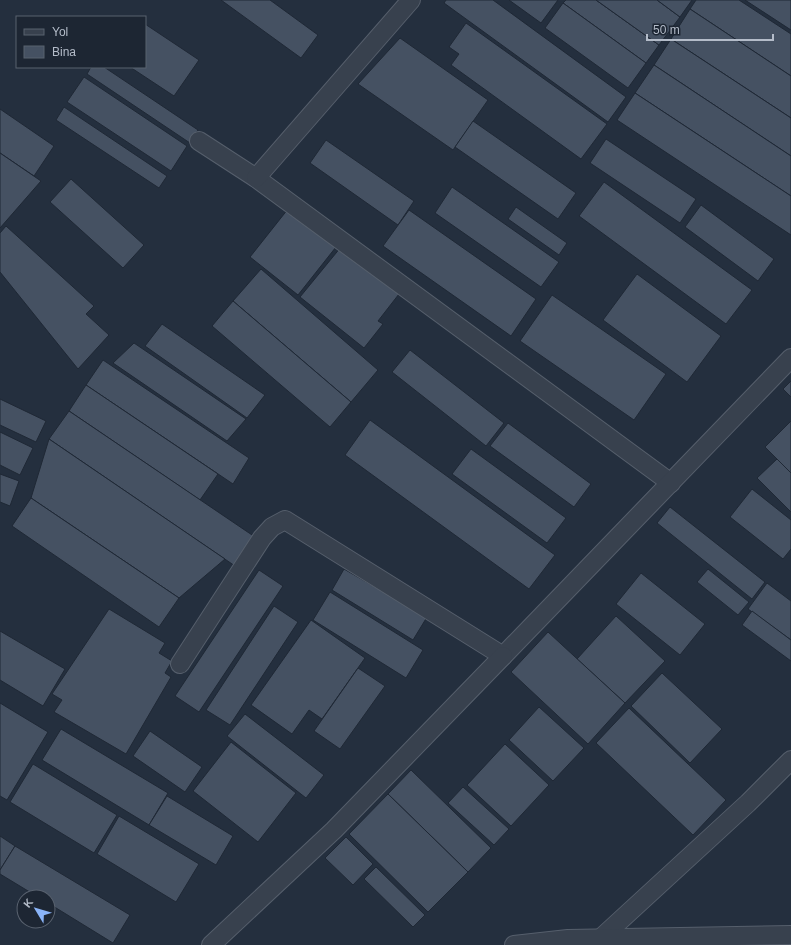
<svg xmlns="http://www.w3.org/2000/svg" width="791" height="945" font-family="Helvetica,sans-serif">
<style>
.building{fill:#455162;stroke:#1f2835}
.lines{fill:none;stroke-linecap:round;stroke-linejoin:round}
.minor-casing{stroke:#565f6c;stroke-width:20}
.minor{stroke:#38414e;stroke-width:18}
</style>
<rect width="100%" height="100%" fill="#242f3e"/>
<g class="building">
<polygon points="221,0 270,0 318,35 301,58"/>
<polygon points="446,0 493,0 626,97 608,122 444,3"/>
<polygon points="509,0 558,0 541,23"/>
<polygon points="566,0 596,0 659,45 646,63 563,3"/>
<polygon points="596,0 657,0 680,17 659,45"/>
<polygon points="657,0 692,0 680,17"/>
<polygon points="696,0 739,0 791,34 791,76 690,9"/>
<polygon points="745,0 791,0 791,30"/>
<polygon points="563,3 646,63 628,88 545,28"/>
<polygon points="690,9 791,76 791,118 671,39"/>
<polygon points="466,23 607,124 581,159 451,65 459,54 449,47"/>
<polygon points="145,24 199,60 174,96 130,67 145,67"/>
<polygon points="400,38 488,100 453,150 358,84"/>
<polygon points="671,39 791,118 791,156 654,65"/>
<polygon points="654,65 791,156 791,196 635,93"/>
<polygon points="91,67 104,67 198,130 190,143 87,74"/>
<polygon points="84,77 187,146 171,171 67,102"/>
<polygon points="635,93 791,196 791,235 617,120"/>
<polygon points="64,107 167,176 159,188 56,120"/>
<polygon points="0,109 54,146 34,176 0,153"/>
<polygon points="473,121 576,193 558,219 455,147"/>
<polygon points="606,139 696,199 680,223 590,163"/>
<polygon points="326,140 414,201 398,225 310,163"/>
<polygon points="0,153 41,181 0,228"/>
<polygon points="71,179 144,245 123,268 50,202"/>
<polygon points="604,182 752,290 726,324 579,216"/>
<polygon points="452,187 559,262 541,287 435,213"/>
<polygon points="701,205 774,259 758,281 685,227"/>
<polygon points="516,207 567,243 559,255 508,219"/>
<polygon points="288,209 336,247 298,295 250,257"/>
<polygon points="409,210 536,299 511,336 383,246"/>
<polygon points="6,226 94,306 86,314 109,335 78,369 0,272 0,233"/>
<polygon points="341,247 399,294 378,321 383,324 364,348 300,297"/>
<polygon points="261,269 378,370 351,402 233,301"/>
<polygon points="637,274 721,336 687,382 603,320"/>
<polygon points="552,295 666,374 634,420 520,341"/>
<polygon points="233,301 351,402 330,427 212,326"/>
<polygon points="162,324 265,395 247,418 145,346"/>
<polygon points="134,343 246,419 227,441 113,363"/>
<polygon points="410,350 504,423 486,446 392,372"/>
<polygon points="103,360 249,458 233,484 86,385"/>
<polygon points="791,381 791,397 783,389"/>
<polygon points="86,385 218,474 200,500 69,411"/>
<polygon points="0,399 46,421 36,442 0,425"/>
<polygon points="69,411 255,537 235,566 49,439"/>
<polygon points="370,420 555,555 529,589 345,455"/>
<polygon points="791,421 791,473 765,447"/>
<polygon points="508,423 591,484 574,507 490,446"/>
<polygon points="0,432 33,448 20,475 0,465"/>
<polygon points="49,439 225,559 179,598 31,498"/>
<polygon points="471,449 566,518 547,543 452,474"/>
<polygon points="777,459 791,473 791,512 757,478"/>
<polygon points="0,474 19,481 10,506 0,502"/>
<polygon points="752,489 791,520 791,549 783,559 730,517"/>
<polygon points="31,498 179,598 159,627 12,526"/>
<polygon points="670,507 765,582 752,599 657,523"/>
<polygon points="344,569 427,617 413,640 332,590"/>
<polygon points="708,569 749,602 738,615 697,582"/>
<polygon points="259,570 283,586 199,712 175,696"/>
<polygon points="641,573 705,624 680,655 616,604"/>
<polygon points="767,583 791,601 791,640 748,609"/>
<polygon points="330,592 423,650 406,678 313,620"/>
<polygon points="274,606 298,622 230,725 206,710"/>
<polygon points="109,609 165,643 159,653 172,661 165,673 171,677 126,754 54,712 62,700 52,694"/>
<polygon points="752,611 791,640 791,661 742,625"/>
<polygon points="616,616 665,661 625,703 577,659"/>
<polygon points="311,620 365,658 322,719 309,710 292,734 251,705"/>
<polygon points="0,631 65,669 43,706 0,680"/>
<polygon points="548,632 625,703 588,744 511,672"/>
<polygon points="358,668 385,686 340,749 314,731"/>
<polygon points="662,673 722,729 690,763 631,706"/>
<polygon points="0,703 48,732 7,800 0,796"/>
<polygon points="539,707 584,748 553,781 509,740"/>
<polygon points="629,708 726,800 693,835 596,743"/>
<polygon points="245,714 324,775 306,798 227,736"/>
<polygon points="61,729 168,793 149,825 42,760"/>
<polygon points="150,731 202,767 185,792 133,756"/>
<polygon points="231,742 296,793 258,842 193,791"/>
<polygon points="505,744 549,785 511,826 467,785"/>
<polygon points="33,764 117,815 94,853 10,802"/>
<polygon points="411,770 491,848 468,872 388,794"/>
<polygon points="463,787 509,829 494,845 448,803"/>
<polygon points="388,794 468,872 428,912 349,834"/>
<polygon points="167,796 233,836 216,865 149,825"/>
<polygon points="119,816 199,864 176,902 97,854"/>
<polygon points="0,836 15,846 0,870"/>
<polygon points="346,837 373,864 353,885 325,858"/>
<polygon points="15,846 130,915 113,943 48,903 48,897 38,897 0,874 0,870"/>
<polygon points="376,867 425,915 413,927 364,879"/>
</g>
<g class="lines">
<g class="minor-casing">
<g id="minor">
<polyline points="199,141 256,178 671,483"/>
<polyline points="256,178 411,0"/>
<polyline points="180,664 262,538 272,527 285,520 503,656 791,358"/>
<polyline points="601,938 748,803 791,760"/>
<polyline points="211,945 334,830 503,656"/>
<polyline points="514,945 568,939 791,935"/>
</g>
</g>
<use href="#minor" class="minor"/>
</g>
<rect x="16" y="16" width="130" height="52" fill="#1d2633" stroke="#59626f"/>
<rect x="24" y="29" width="20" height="6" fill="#38414e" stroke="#59626f"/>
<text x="52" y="36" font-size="12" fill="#b4bcc9">Yol</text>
<rect x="24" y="46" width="20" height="12" fill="#455162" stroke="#59626f"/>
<text x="52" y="56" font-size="12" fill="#b4bcc9">Bina</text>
<g transform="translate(36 909) rotate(308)"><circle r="19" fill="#1d2633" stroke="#59626f"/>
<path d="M0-3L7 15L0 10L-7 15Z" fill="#8ab4f8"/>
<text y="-6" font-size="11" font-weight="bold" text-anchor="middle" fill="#b4bcc9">K</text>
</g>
<path d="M647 34v6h126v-6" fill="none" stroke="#b4bcc9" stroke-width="2"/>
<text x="653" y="34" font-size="12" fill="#b4bcc9" stroke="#1d2633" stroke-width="3" paint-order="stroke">50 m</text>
</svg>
